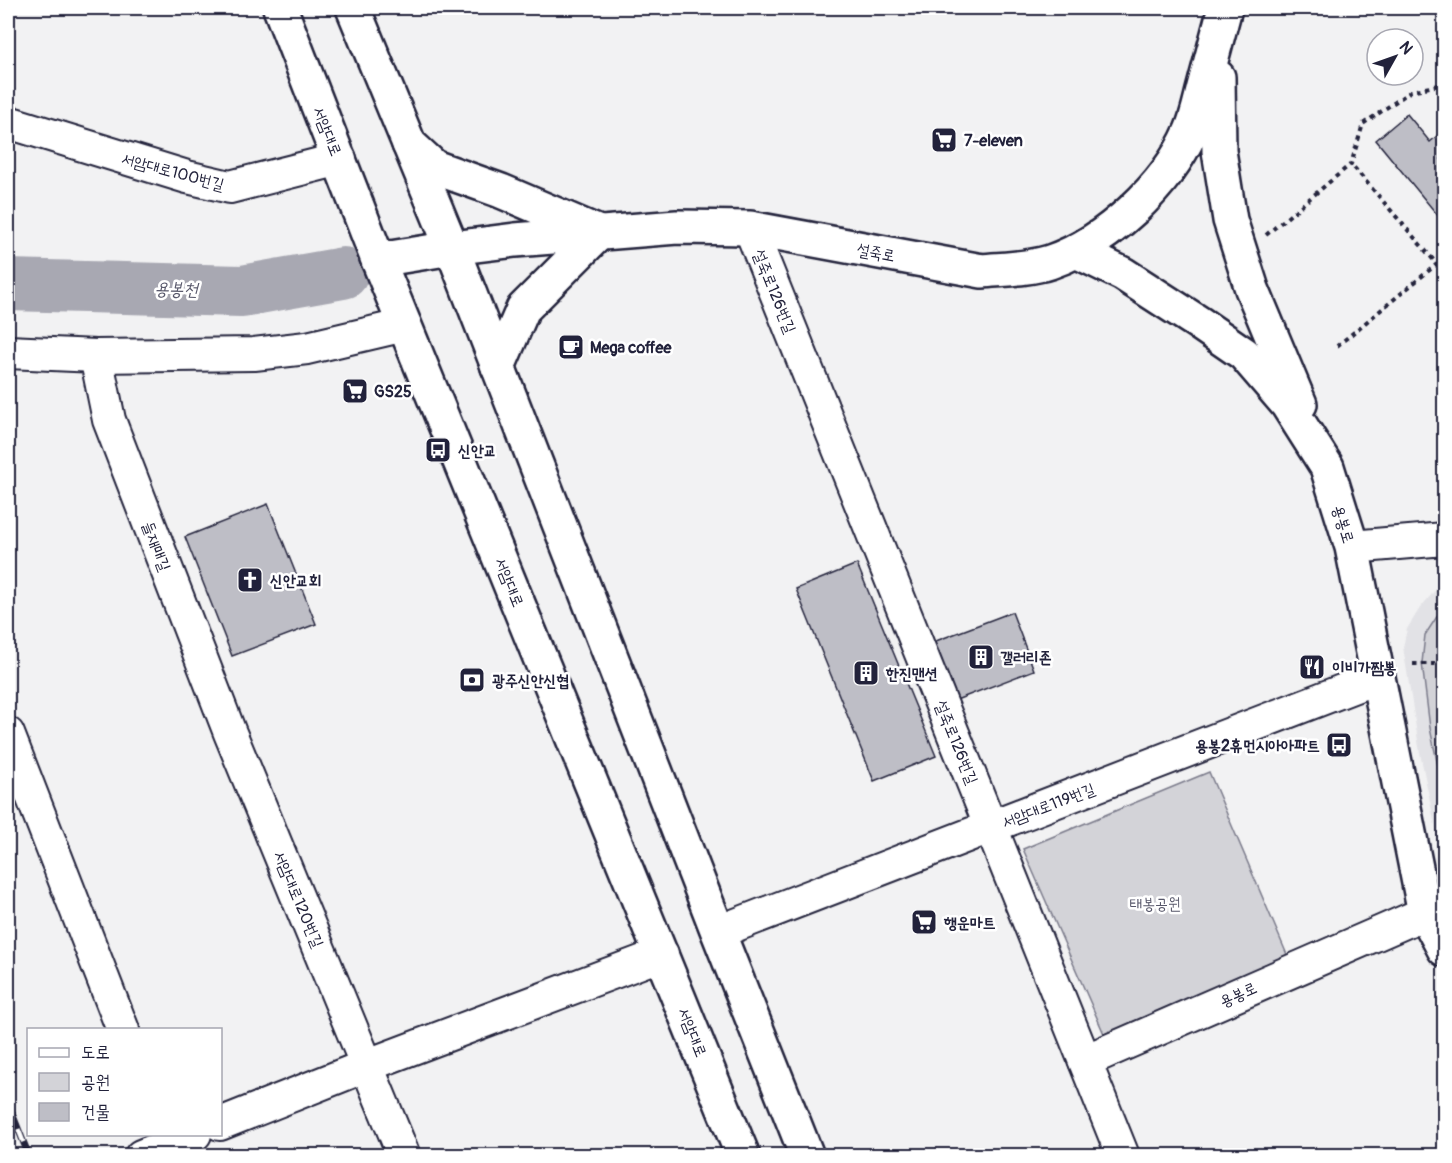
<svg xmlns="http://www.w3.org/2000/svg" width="1452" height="1163" font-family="Pangolin,'Poor Story',sans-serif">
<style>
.built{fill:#e2e2e6}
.green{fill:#d3d3d8;stroke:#7a7a8a;stroke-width:1.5}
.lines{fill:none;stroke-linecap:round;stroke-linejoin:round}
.river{stroke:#a8a8b2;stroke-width:52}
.building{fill:#bebec6;stroke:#22223b;stroke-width:1.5}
.street-casing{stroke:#22223b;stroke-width:36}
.secondary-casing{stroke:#22223b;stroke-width:38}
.primary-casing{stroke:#22223b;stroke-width:38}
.path{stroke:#22223b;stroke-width:4;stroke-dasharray:4.5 4.5;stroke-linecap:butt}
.street{stroke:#fff;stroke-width:32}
.secondary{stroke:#fff;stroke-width:33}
.primary{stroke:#fff;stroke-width:33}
.rail-casing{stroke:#22223b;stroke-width:7}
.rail{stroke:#fff;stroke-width:4.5;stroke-dasharray:14;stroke-linecap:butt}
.labels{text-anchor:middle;stroke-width:5;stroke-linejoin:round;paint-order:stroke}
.street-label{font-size:16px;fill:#22223b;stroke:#fff}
.poi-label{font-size:16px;font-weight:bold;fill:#22223b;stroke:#fff;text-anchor:start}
.park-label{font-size:16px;fill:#57576a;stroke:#fff}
.water-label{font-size:18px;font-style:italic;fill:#58586b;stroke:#fff}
</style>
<rect width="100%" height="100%" fill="#f2f2f3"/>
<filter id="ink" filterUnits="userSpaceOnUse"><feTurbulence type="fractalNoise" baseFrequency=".0167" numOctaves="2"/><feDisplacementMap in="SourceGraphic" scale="12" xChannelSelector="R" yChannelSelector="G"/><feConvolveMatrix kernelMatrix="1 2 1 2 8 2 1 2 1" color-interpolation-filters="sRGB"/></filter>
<g filter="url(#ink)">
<polygon class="built" points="1444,580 1444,869 1420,753 1403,647 1407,629 1420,608"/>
<g class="green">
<polygon points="1442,609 1444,610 1444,795 1430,728 1422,663 1425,635"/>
<polygon points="1209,772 1288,957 1105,1036 1023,849"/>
</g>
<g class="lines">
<polyline class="river" points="8,285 242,291 343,273"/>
</g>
<g class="building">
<polygon points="1407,114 1430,142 1444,130 1444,155 1441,159 1444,163 1444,223 1376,140"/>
<polygon points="268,504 316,624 232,656 185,537"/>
<polygon points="857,564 936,756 874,781 796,589"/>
<polygon points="1012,612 1034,670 951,702 928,644"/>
</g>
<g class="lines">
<g class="street-casing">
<g id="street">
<polyline points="8,122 187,177 230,187 340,159"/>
<polyline points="750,228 1123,1156"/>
<polyline points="8,352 96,356 254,354 307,348 405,325"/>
<polyline points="96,356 109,420 230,733 404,1156"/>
<polyline points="1352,547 1444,539"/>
<polyline points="8,734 123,1030"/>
<polyline points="718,932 1378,677"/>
<polyline points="1085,1061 1425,913"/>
<polyline points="220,1124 368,1065 662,954"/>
<polyline points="141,1156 195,1134"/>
</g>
</g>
<g class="secondary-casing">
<g id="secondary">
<polyline points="1218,77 1219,151 1230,220 1252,289 1300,404"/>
<polyline points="409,144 434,167 501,191 599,233 523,309 498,367"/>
<polyline points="1076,251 1123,274 1199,323 1244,354 1287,404 1327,467 1352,547 1425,913 1444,949"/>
<path d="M378 260 452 248 515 240 677 227 750 228 982 271C1004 269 1028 269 1050 262 1106 243 1167 186 1191 131 1197 118 1200 102 1204 87 1211 61 1218 34 1225 8"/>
</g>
</g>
<g class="primary-casing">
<g id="primary">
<polyline points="280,8 378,260 743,1156"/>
<polyline points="353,8 452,248 718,932 807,1156"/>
</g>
</g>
<g class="path">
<polyline points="1266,235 1351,164 1363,124 1411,91 1444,84"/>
<polyline points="1337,346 1437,264 1351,164"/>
<polyline points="1413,664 1444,664"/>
</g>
<use href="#street" class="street"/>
<use href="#secondary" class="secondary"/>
<use href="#primary" class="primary"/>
<g class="rail-casing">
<polyline id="rail" points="8,1103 29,1156"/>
</g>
<use href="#rail" class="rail"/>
</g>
</g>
<defs>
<g id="supermarket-square" transform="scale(1.35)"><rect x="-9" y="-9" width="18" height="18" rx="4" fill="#22223b" stroke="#fff"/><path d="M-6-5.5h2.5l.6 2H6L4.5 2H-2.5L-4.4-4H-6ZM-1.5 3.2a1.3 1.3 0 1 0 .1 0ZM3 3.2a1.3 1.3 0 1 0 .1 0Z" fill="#fff"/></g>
<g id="cafe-square" transform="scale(1.35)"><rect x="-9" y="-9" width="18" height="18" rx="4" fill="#22223b" stroke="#fff"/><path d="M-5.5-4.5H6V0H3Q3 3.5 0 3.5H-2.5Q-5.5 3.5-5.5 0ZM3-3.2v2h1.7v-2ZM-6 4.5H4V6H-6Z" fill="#fff"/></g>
<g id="bus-square" transform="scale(1.35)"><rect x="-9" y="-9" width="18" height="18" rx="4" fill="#22223b" stroke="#fff"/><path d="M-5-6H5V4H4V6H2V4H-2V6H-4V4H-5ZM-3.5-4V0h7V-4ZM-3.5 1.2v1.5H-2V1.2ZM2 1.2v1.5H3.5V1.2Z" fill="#fff"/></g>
<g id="church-square" transform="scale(1.35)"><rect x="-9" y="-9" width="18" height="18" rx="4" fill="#22223b" stroke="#fff"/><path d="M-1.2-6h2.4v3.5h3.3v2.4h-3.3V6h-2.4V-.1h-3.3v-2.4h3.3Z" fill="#fff"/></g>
<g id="building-square" transform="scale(1.35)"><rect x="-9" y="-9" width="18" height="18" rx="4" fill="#22223b" stroke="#fff"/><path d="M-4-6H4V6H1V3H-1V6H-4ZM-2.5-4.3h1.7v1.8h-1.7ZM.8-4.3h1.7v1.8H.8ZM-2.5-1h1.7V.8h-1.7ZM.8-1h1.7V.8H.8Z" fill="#fff"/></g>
<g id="restaurant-square" transform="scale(1.35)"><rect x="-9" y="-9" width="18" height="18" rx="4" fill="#22223b" stroke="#fff"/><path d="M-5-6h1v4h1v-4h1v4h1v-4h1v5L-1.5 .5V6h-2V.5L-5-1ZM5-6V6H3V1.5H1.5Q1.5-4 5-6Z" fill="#fff"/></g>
<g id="bank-square" transform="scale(1.35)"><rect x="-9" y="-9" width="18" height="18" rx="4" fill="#22223b" stroke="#fff"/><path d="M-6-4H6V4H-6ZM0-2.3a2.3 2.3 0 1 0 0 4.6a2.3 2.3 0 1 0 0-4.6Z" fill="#fff"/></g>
</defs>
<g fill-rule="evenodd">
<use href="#supermarket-square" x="944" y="140"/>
<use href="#cafe-square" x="571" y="347"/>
<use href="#supermarket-square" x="355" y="391"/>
<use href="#bus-square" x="438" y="450"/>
<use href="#church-square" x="250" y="580"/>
<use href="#building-square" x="981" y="657"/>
<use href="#restaurant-square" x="1312" y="667"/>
<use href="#building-square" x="866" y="673"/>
<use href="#bank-square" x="472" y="680"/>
<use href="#bus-square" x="1339" y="745"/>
<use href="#supermarket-square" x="924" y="922"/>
</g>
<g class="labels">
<g class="street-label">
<text transform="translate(328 131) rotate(68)" y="6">서암대로</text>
<text transform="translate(173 171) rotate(15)" y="6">서암대로100번길</text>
<text transform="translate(876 252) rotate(10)" y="6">설죽로</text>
<text transform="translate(775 291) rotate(68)" y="6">설죽로126번길</text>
<text transform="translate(1344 524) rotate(73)" y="6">용봉로</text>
<text transform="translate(157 546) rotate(69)" y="6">들재매길</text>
<text transform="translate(510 582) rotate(68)" y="6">서암대로</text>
<text transform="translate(957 742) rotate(68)" y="6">설죽로126번길</text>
<text transform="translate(1048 805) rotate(-21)" y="6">서암대로119번길</text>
<text transform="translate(299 899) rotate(67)" y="6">서암대로120번길</text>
<text transform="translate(1238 994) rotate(-24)" y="6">용봉로</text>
<text transform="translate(693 1032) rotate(68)" y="6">서암대로</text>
</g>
<g class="poi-label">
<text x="964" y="146">7-eleven</text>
<text x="590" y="353">Mega coffee</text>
<text x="374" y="397">GS25</text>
<text x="458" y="456">신안교</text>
<text x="270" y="586">신안교회</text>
<text x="1000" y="663">갤러리존</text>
<text x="1332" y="673">이비가짬뽕</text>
<text x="886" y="679">한진맨션</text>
<text x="492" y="686">광주신안신협</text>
<text x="1320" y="751" text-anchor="end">용봉2휴먼시아아파트</text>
<text x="944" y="928">행운마트</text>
</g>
<g class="park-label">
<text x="1155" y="909">태봉공원</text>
</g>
<g class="water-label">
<text transform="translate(176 289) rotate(1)" y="6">용봉천</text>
</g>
</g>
<rect width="1452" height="1163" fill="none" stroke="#fff" stroke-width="30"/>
<rect x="15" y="15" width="1422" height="1133" fill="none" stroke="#22223b" stroke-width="2" filter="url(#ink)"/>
<rect x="27" y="1028" width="195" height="108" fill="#ffffff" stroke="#a7a7b1" stroke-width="1.5"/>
<rect x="39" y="1048" width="30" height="9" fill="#ffffff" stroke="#a7a7b1" stroke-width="1.5"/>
<text x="81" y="1058" font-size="18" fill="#22223b">도로</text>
<rect x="39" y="1073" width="30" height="18" fill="#d3d3d8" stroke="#a7a7b1" stroke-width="1.5"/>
<text x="81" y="1088" font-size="18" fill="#22223b">공원</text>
<rect x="39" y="1103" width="30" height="18" fill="#bebec6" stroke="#a7a7b1" stroke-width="1.5"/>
<text x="81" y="1118" font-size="18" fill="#22223b">건물</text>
<g transform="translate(1395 57) rotate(50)"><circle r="28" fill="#ffffff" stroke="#a7a7b1" stroke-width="1.5"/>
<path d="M0-4.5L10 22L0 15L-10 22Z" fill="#22223b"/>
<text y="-9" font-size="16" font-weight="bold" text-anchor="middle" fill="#22223b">N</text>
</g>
</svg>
